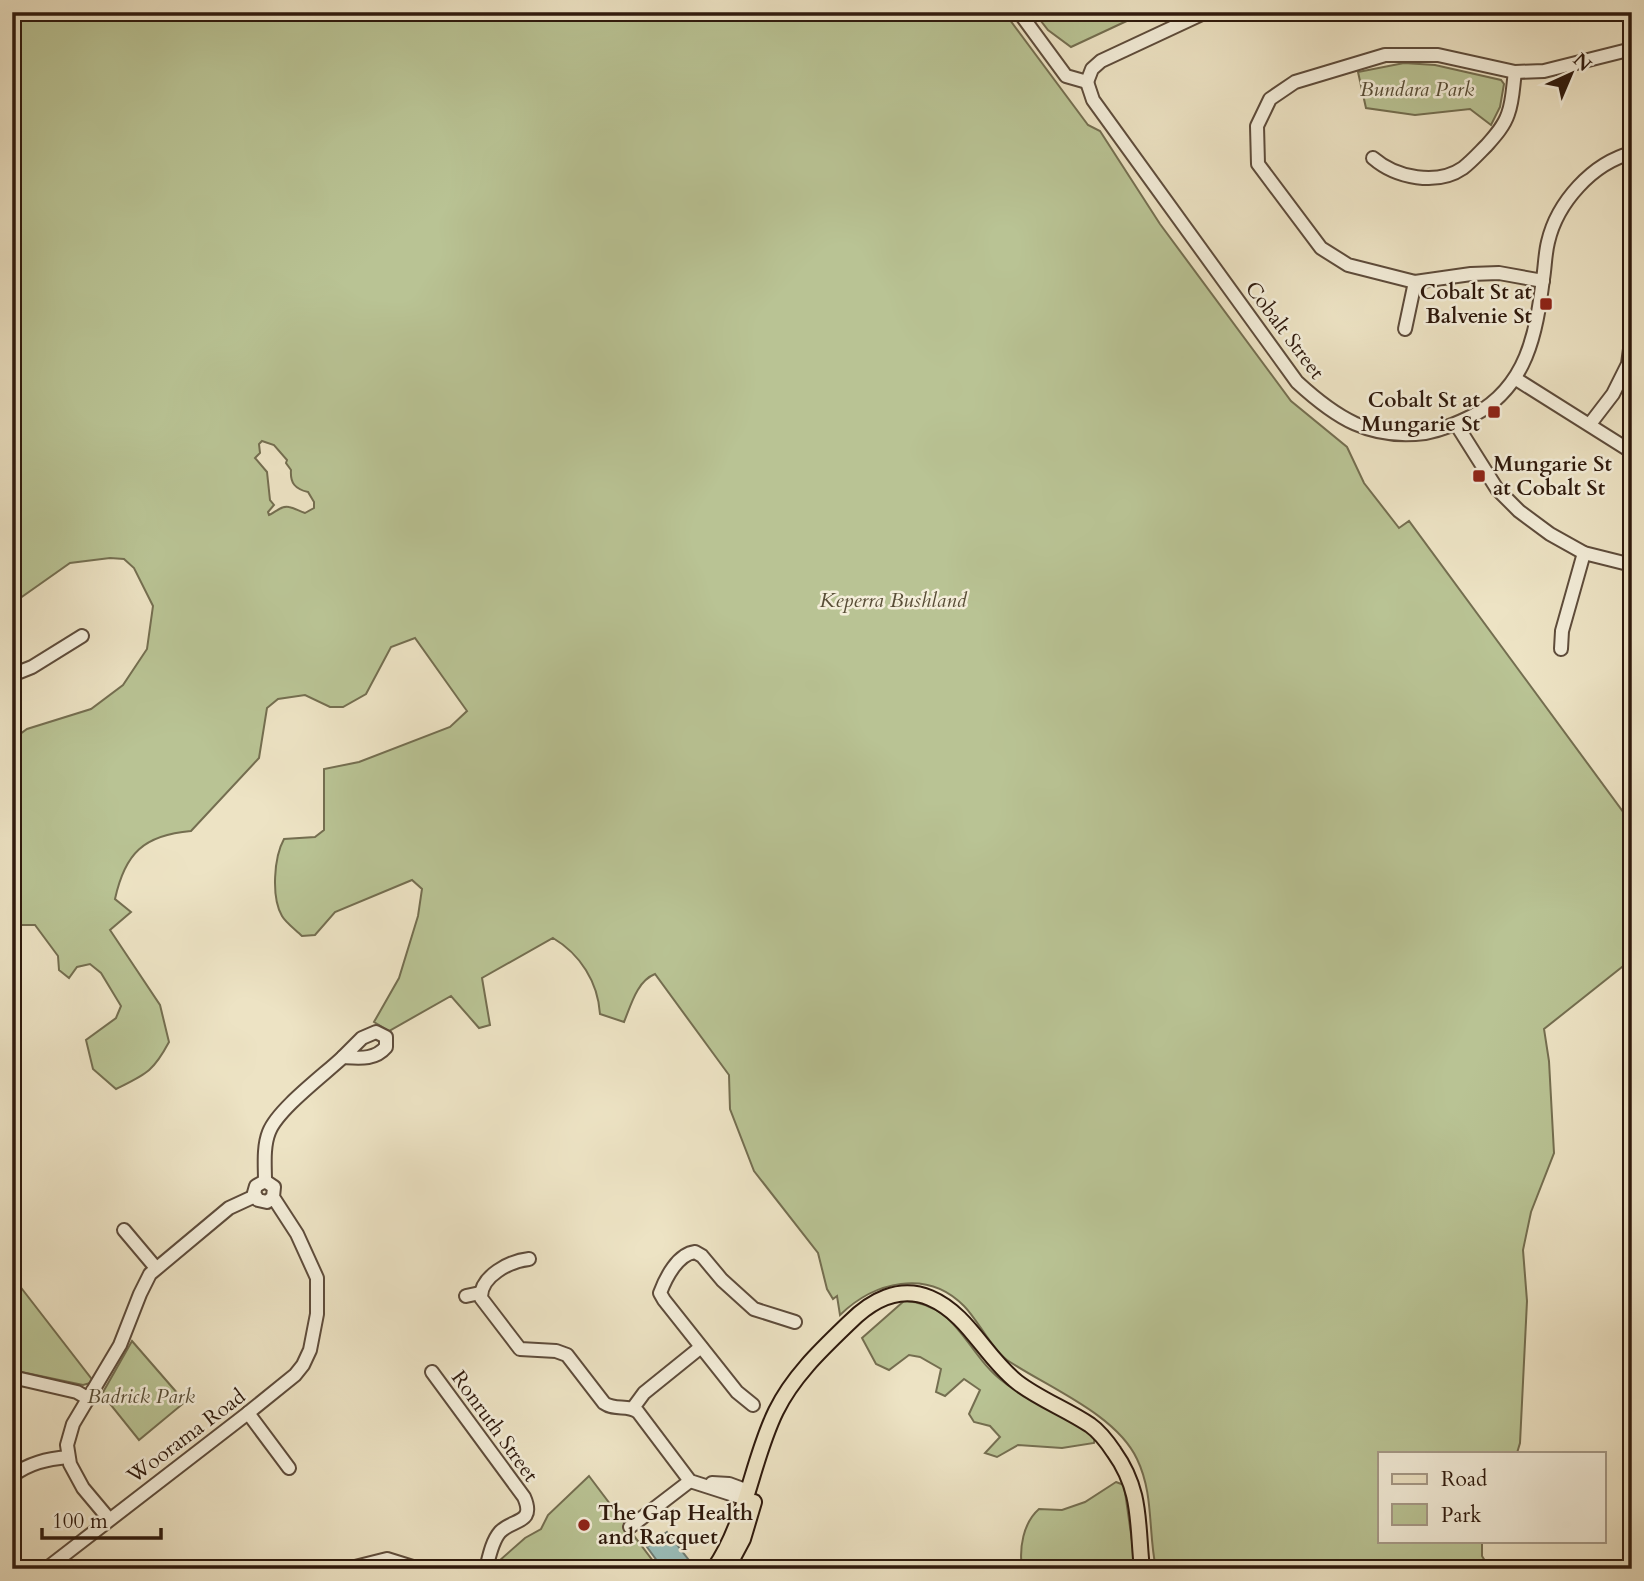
<svg xmlns="http://www.w3.org/2000/svg" width="1644" height="1581" font-family="Cardo,serif">
<style>
.green{fill:#b9c394;stroke:#746e50;stroke-width:2;fill-rule:evenodd}
.water{fill:#9abdb9;stroke:#6f7c74;stroke-width:2}
.lines{fill:none;stroke-linecap:round;stroke-linejoin:round}
.minor-casing{stroke:#5e4c3b;stroke-width:16}
.major-casing{stroke:#2f1a0d;stroke-width:18}
.minor{stroke:#f3edd9;stroke-width:12}
.major{stroke:#ede3c4;stroke-width:14}
.poi-dot{fill:#8f2418;stroke:#f3edd9;stroke-width:2.5}
.labels{text-anchor:middle;stroke-width:5;stroke-linejoin:round;paint-order:stroke}
.park-label{font-size:21px;font-style:italic;fill:#584d36;stroke:#f3edd9}
.poi-label{font-size:21px;font-weight:bold;fill:#2f1a0d;stroke:#f3edd9;text-anchor:end}
.street-label{font-size:21px;fill:#2f1a0d;stroke:#f3edd9}
</style>
<rect width="100%" height="100%" fill="#ede3c4"/>
<filter id="stains"><feTurbulence type="fractalNoise" baseFrequency=".00286" numOctaves="4"/><feColorMatrix values="0 0 0 0 .2 0 0 0 0 .09 0 0 0 0 .02 0 0 0 .5 -.17"/></filter>
<radialGradient id="worn" r=".72"><stop offset=".6" stop-color="#630" stop-opacity="0"/><stop offset="1" stop-color="#630" stop-opacity=".3"/></radialGradient>
<g class="green">
<path d="M12 12H1004L1088 125 1100 131 1160 224 1291 401 1347 447 1364 483 1399 528 1409 521 1624 813 1632 814V959L1544 1029 1549 1061 1554 1153 1531 1212 1523 1250 1527 1301 1520 1443 1517 1453H1380V1541H1482V1556L1490 1569H1156C1148 1532 1154 1494 1137 1459 1116 1414 1047 1387 1007 1360 993 1351 978 1320 964 1306 927 1268 874 1282 840 1315L837 1296 833 1299 827 1289 818 1253 754 1171 730 1109 729 1075 655 974C637 981 631 1005 624 1022L600 1014C598 982 580 954 553 938L482 978 490 1025 479 1028 451 996 389 1031 374 1022 399 978 418 916 422 889 412 880 335 912 315 935 302 936C296 930 286 923 282 916 271 897 274 857 284 839L315 837 324 830V769L359 762 450 727 467 711 415 638 391 647 366 694 343 707H330L305 695 278 699 267 708 259 758 191 831C144 835 125 853 115 899L131 912 110 930 160 1005 169 1042C153 1072 146 1074 116 1089L93 1069 86 1040 116 1018 121 1006 101 973 90 964 77 967 69 978 59 970 58 956 35 925H12V740L27 729 91 709 123 685 147 649 153 606 134 568 124 559 110 558 70 563 16 601H12ZM262 441 274 445 287 460 286 463 291 470C290 483 295 489 308 492L314 502V508L305 513C299 511 294 508 289 507 281 505 275 513 269 515L268 512 274 505 270 500 267 472 255 458 260 453 259 444Z"/>
<polygon points="1034,12 1146,12 1071,47 1048,30"/>
<polygon points="1404,63 1435,65 1501,80 1504,84 1500,107 1491,125 1470,109 1415,115 1366,108 1358,72"/>
<polygon points="12,1276 94,1382 83,1385 12,1370"/>
<path d="M904 1301C960 1304 965 1354 1005 1383 1015 1391 1028 1396 1039 1402 1058 1412 1076 1423 1095 1434L1094 1443 1062 1448 1018 1445 997 1457 985 1453 1000 1437 990 1426 974 1422 969 1414 980 1390 964 1379 945 1396 936 1392 941 1369 920 1357 909 1355 889 1370 876 1364 862 1338Z"/>
<polygon points="132,1341 185,1402 139,1440 102,1394"/>
<polygon points="589,1476 659,1569 502,1569 499,1561 525,1538 541,1529 548,1515"/>
<path d="M1116 1482 1124 1485 1136 1569H1022C1019 1548 1023 1523 1039 1509L1062 1510 1085 1502Z"/>
</g>
<polygon class="water" points="667,1532 695,1568 694,1569 663,1569 647,1547"/>
<g class="lines">
<g class="minor-casing">
<g id="minor">
<polyline points="1019,12 1066,76 1087,82"/>
<path d="M1087 82 1093 100 1297 382C1336 418 1370 440 1425 433 1443 430 1458 423 1474 415 1527 386 1536 334 1543 279 1545 267 1545 254 1548 242 1557 203 1592 163 1632 153"/>
<polyline points="1087,82 1092,69 1101,61 1206,12"/>
<path d="M1373 158C1396 178 1437 186 1463 168 1472 161 1479 153 1487 145 1495 136 1504 126 1508 114 1513 101 1513 85 1515 72"/>
<polyline points="1543,281 1499,273 1471,274 1415,282 1348,265 1321,248 1258,164 1257,126 1270,99 1295,82 1385,55 1438,55 1515,72 1544,71 1632,49"/>
<polyline points="1405,329 1415,282"/>
<polyline points="1516,379 1632,452"/>
<polyline points="1456,424 1497,489 1519,511 1550,534 1584,553 1632,565"/>
<polyline points="1590,424 1613,394 1628,364 1632,334"/>
<polyline points="1561,649 1562,631 1584,553"/>
<polyline points="12,675 32,667 82,636"/>
<path d="M376 1032 386 1037V1047C375 1060 360 1058 343 1057L362 1038Z"/>
<path d="M265 1181C265 1166 263 1147 269 1132 278 1109 324 1075 343 1057"/>
<polyline points="124,1230 156,1268"/>
<path d="M529 1259C510 1261 480 1276 481 1298L520 1349 556 1351 567 1355 604 1403C615 1411 628 1404 638 1412L690 1481 746 1499"/>
<polyline points="466,1296 480,1293"/>
<path d="M432 1372 524 1497C536 1524 512 1519 500 1532 492 1541 489 1557 486 1569"/>
<polyline points="12,1377 77,1392 89,1399"/>
<path d="M753 1405 737 1392 664 1300 660 1293C666 1277 678 1254 695 1252L702 1256 722 1280 754 1309 795 1322"/>
<polyline points="633,1408 644,1393 701,1347"/>
<polyline points="248,1413 289,1468"/>
<path d="M12 1476C29 1463 47 1459 68 1457"/>
<polyline points="712,1483 729,1484 748,1491"/>
<polyline points="109,1519 83,1488 70,1464 67,1445 73,1424 120,1345 140,1294 150,1274 229,1208 255,1196"/>
<polyline points="630,1527 690,1481"/>
<polyline points="46,1569 248,1413 295,1375 303,1365 310,1350 317,1314 317,1278 297,1234 273,1197 274,1187 265,1181 256,1186 254,1193 258,1200 267,1202 273,1197"/>
<polyline points="347,1569 387,1559 419,1569"/>
</g>
</g>
<g class="major-casing">
<g id="major">
<path d="M714 1569C747 1521 751 1462 776 1411 793 1376 822 1349 850 1322 871 1301 899 1285 930 1298 968 1314 985 1357 1017 1382 1039 1399 1066 1409 1090 1425 1100 1432 1108 1443 1114 1452 1142 1491 1137 1524 1142 1569"/>
<polyline points="727,1569 743,1539 754,1502"/>
</g>
</g>
<use href="#minor" class="minor"/>
<use href="#major" class="major"/>
</g>
<g class="poi-dot">
<rect x="1539" y="297" width="14" height="14" rx="3.5"/>
<rect x="1487" y="405" width="14" height="14" rx="3.5"/>
<rect x="1472" y="469" width="14" height="14" rx="3.5"/>
<circle cx="584" cy="1525" r="7"/>
</g>
<g class="labels">
<g class="park-label">
<text x="1417" y="96">Bundara Park</text>
<text x="893" y="607">Keperra Bushland</text>
<text x="141" y="1403">Badrick Park</text>
</g>
<g class="poi-label">
<text x="1532" y="299">Cobalt St at<tspan x="1532" dy="24">Balvenie St</tspan></text>
<text x="1480" y="407">Cobalt St at<tspan x="1480" dy="24">Mungarie St</tspan></text>
<text x="1493" y="471" text-anchor="start">Mungarie St<tspan x="1493" dy="24">at Cobalt St</tspan></text>
<text x="598" y="1520" text-anchor="start">The Gap Health<tspan x="598" dy="24">and Racquet</tspan></text>
</g>
<g class="street-label">
<text transform="translate(1285 330) rotate(53)" y="7">Cobalt Street</text>
<text transform="translate(495 1426) rotate(54)" y="7">Ronruth Street</text>
<text transform="translate(186 1436) rotate(-37)" y="7">Woorama Road</text>
</g>
</g>
<rect width="1644" height="1581" fill="none" stroke="#ede3c4" stroke-width="42"/>
<rect x="14" y="14" width="1616" height="1553" fill="none" stroke="#2f1a0d" stroke-width="3.5"/>
<rect x="21" y="21" width="1602" height="1539" fill="none" stroke="#2f1a0d" stroke-width="2"/>
<rect x="1378" y="1452" width="228" height="91" fill="#f3edd9" stroke="#a59987" stroke-width="2"/>
<rect x="1392" y="1474" width="35" height="10" fill="#ede3c4" stroke="#a59987" stroke-width="2"/>
<text x="1441" y="1486" font-size="21" fill="#2f1a0d">Road</text>
<rect x="1392" y="1504" width="35" height="21" fill="#b9c394" stroke="#a59987" stroke-width="2"/>
<text x="1441" y="1522" font-size="21" fill="#2f1a0d">Park</text>
<g transform="translate(1571 74) rotate(44)" stroke="#f3edd9" stroke-width="5" paint-order="stroke">
<path d="M0-5L12 26L0 18L-12 26Z" fill="#2f1a0d"/>
<text y="-10" font-size="19" font-weight="bold" text-anchor="middle" fill="#2f1a0d">N</text>
</g>
<path d="M42 1528v10h119v-10" fill="none" stroke="#2f1a0d" stroke-width="3.5"/>
<text x="52" y="1528" font-size="21" fill="#2f1a0d" stroke="#f3edd9" stroke-width="5" paint-order="stroke">100 m</text>
<rect width="100%" height="100%" filter="url(#stains)"/>
<rect width="100%" height="100%" fill="url(#worn)"/>
</svg>
